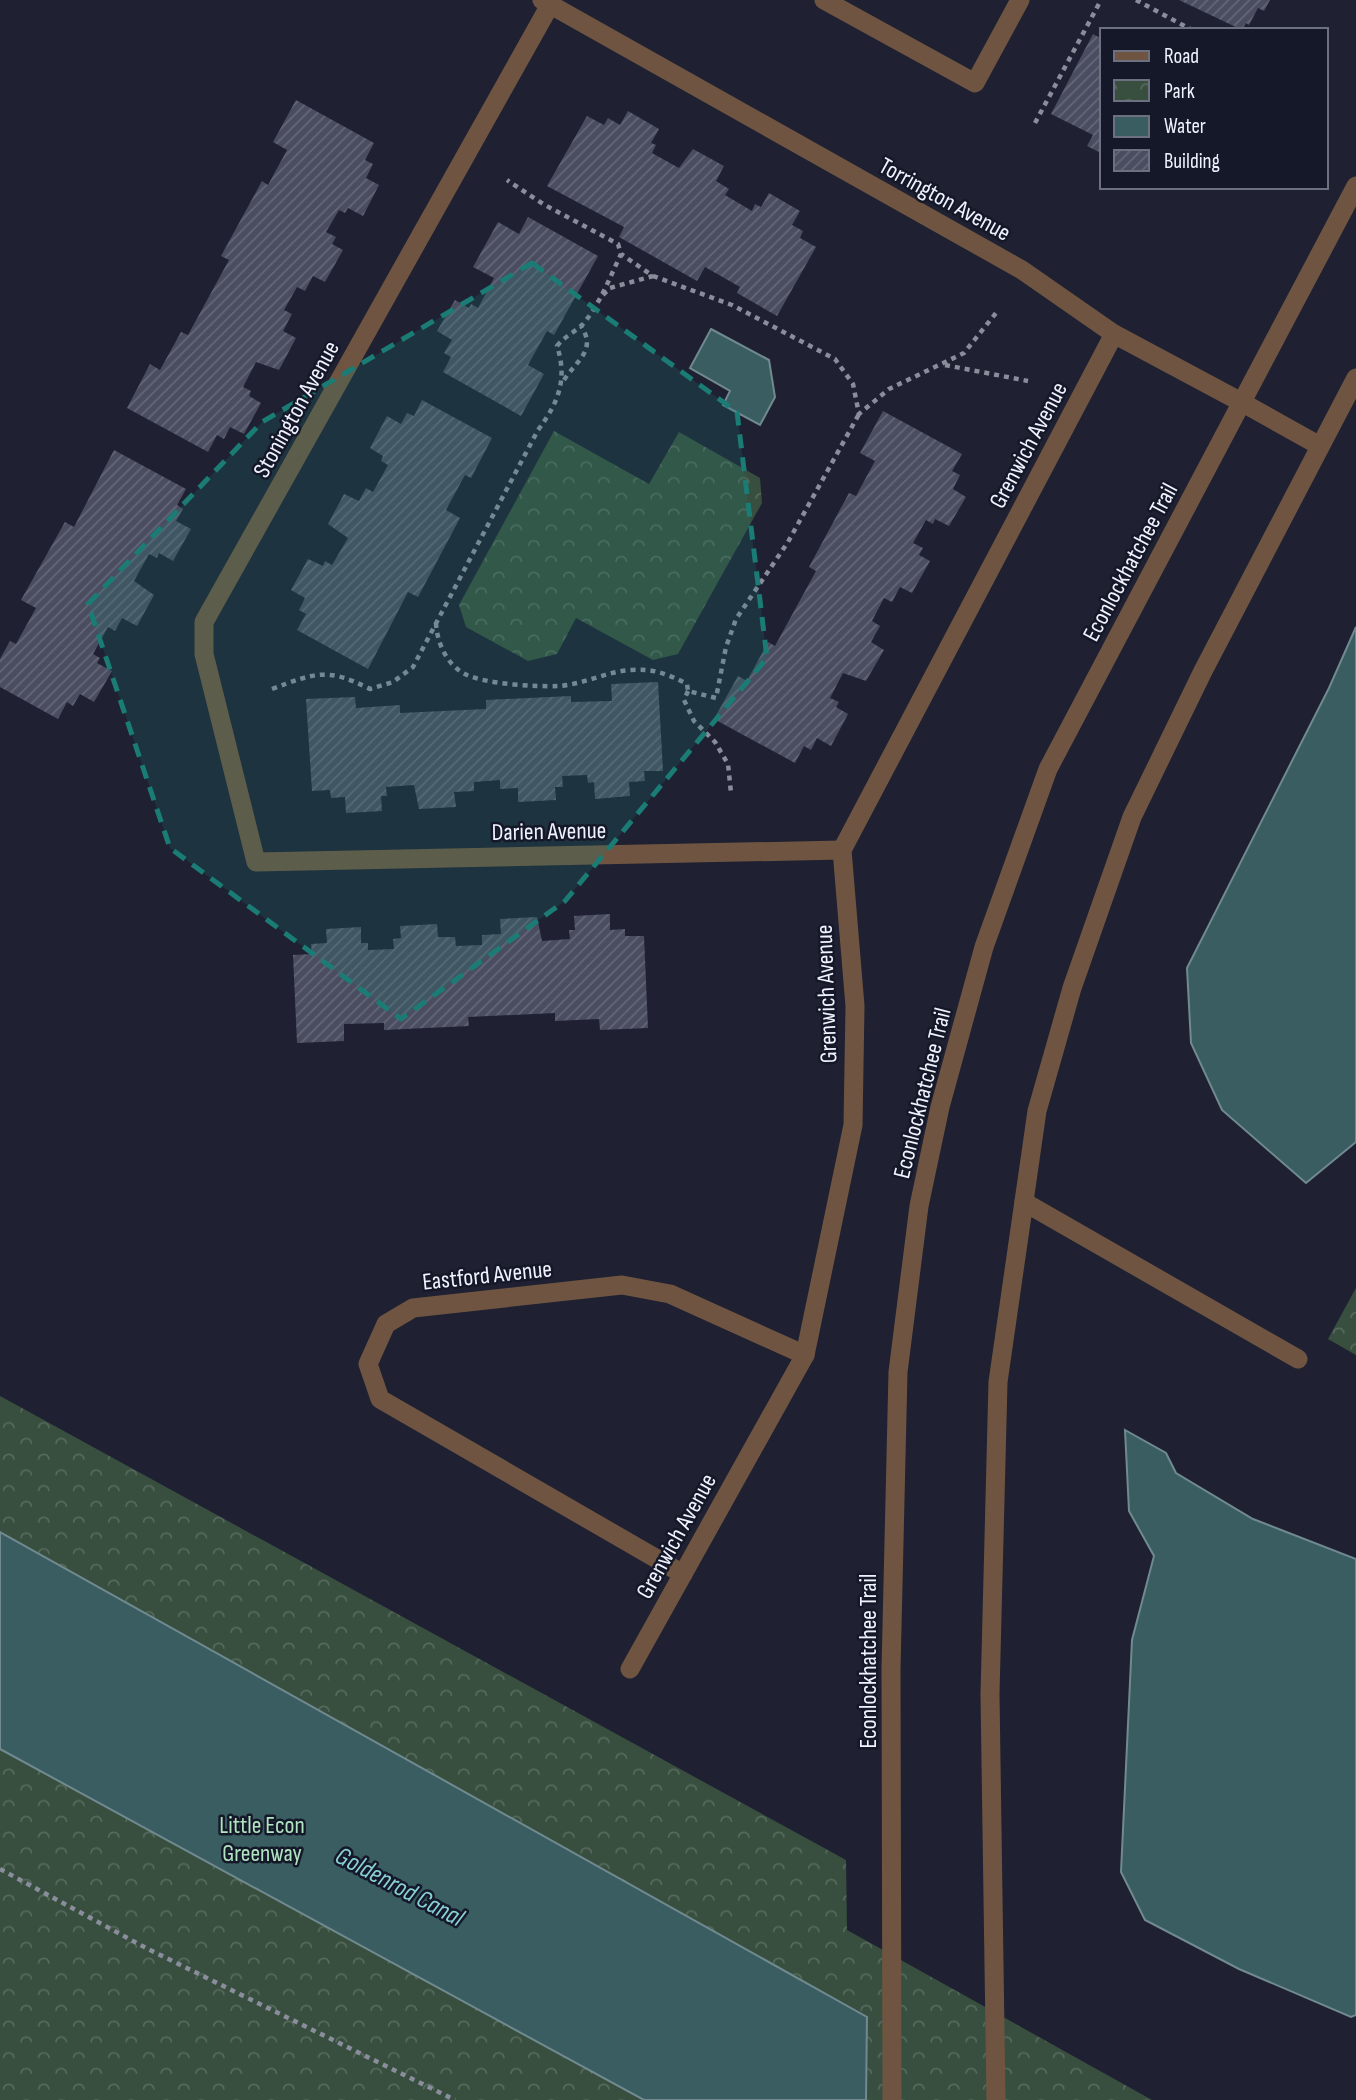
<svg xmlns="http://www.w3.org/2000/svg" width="1356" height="2100" font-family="'Sofia Sans Condensed',sans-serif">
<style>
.park{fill:url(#park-crowns)}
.water{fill:#395d61;stroke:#708a90;stroke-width:2}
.building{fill:url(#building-hatch)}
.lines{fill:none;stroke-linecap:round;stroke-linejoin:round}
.path{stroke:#8a8d9b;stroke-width:4.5;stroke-dasharray:5 5;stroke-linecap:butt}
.service{stroke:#6f5541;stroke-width:19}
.minor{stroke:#6f5541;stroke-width:19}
.tertiary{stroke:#6f5541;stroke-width:19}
.marked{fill:#1a7c75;fill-opacity:0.2;stroke:#1a7c75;stroke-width:5;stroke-dasharray:14 9;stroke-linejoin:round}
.labels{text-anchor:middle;stroke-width:5;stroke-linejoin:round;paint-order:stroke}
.street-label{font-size:24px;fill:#f0f3ff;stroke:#151828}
.park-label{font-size:24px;fill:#b1e5c2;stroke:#151828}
.water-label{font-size:26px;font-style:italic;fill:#88d0d7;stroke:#151828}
</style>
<defs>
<pattern id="park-crowns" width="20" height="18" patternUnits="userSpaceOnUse" patternTransform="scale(1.75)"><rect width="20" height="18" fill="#384f3f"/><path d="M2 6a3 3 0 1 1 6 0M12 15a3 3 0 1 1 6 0" fill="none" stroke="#55695c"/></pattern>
<pattern id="building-hatch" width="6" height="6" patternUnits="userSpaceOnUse" patternTransform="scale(1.75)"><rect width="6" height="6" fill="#4a4d60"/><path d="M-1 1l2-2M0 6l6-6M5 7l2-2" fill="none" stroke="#646778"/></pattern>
</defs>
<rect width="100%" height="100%" fill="#1f2132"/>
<g class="park">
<polygon points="554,431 649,484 679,432 760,478 762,503 678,654 653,660 576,618 557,654 528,661 466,627 459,605"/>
<polygon points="1356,1288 1356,1355 1328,1339"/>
<polygon points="0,1396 846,1860 847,1930 1152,2100 0,2100"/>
</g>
<g class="water">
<polygon points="711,329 769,360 775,397 760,425 723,405 730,391 690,368"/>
<polygon points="1356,627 1356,1142 1306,1183 1222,1110 1191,1043 1187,968 1329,688"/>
<polygon points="1125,1430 1166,1453 1176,1473 1253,1519 1356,1559 1356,2015 1351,2017 1239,1969 1145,1920 1121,1872 1132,1640 1154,1556 1129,1511"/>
<polygon points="0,1532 867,2017 866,2100 644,2100 0,1749"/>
</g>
<g class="building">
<polygon points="1179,0 1270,0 1264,11 1258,8 1249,25 1246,23 1242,30"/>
<polygon points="1093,34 1102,39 1101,153 1087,146 1093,135 1051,114"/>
<polygon points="296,100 374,143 365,160 373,164 366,178 379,185 363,216 348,208 345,213 339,210 326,232 336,237 332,244 343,250 325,282 313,276 305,291 297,287 284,310 292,314 283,331 296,338 279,370 256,362 243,387 251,391 249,396 261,403 244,434 230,427 224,439 217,435 208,452 127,408 150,364 160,370 181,332 188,335 229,260 221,256 262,181 268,185 287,150 273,142"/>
<polygon points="628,111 659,129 651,143 656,145 652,153 679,168 693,149 724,166 716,181 729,189 725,195 752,211 755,204 761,207 769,193 800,211 792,225 803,231 800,238 816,247 777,316 737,293 740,287 705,267 697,281 619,237 624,227 547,186 587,116 604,125 608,118 620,125"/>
<polygon points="528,217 598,256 554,335 547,331 528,365 544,374 521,416 443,372 451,357 444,353 452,340 437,331 455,300 469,308 471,304 478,308 494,278 473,267 498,222 519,234"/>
<polygon points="422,400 492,438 471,478 465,475 446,510 460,518 418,597 408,592 368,669 297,630 306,614 299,610 305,598 291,590 308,559 323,566 325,561 332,565 348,538 328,524 344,494 359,501 366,488 373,492 388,465 381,461 383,456 370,448 387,416 401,424 407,413 414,416"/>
<polygon points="883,411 962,454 952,471 960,475 953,489 966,497 949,526 935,519 933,524 926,520 913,543 923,548 919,555 930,561 912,593 900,587 892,602 884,598 872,621 880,626 871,642 884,650 866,681 843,673 830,698 839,702 836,707 848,714 831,746 817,738 811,750 804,746 795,763 714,719 738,676 747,681 768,642 775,646 816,571 809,567 849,493 856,496 875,461 860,453"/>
<polygon points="114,450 186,489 177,505 183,509 176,521 191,529 173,561 159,553 157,558 149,554 134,581 154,595 137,626 122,618 115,631 108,627 93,654 100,658 97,663 112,671 94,702 80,694 73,706 67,702 58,719 0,687 0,659 10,641 16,644 36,608 21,600 65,522 74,527"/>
<polygon points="658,682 663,771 644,771 645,781 629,782 630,796 595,799 594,782 588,783 587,775 562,776 563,787 555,787 556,800 518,802 518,788 500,789 500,780 474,782 474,791 454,792 456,807 419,809 414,785 386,787 387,796 381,796 382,811 346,813 345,797 331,798 330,790 312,791 306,699 355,697 356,708 400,705 400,713 486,709 486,700 571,696 571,702 612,701 611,684"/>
<polygon points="610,914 610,930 625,929 625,936 644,936 648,1028 600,1030 599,1019 555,1021 555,1013 468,1017 469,1026 384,1030 384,1023 344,1024 344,1041 297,1043 293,955 312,954 311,944 327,943 326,929 361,927 361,943 368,943 368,950 394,949 393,939 401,938 400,926 437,924 438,937 455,937 456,946 482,945 482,935 501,934 500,919 537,917 542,941 570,939 569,930 575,930 574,916"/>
</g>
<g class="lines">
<g class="path">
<polyline points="1136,0 1192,30"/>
<polyline points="1035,123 1101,0"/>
<polyline points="653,276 732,305 835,359 853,384 859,414 889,389 964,353 996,313"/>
<polyline points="603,295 610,288 653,276 621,254"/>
<polyline points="945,365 1028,381"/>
<path d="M564 380C577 360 597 350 581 326"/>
<path d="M436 623C437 643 447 666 467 675 487 684 535 687 558 686 582 685 608 671 631 670 652 668 668 674 687 684L688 691 716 698 726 647 736 619 788 542 859 414"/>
<path d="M272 689C315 673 327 667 370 689L393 682 413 667 538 430C558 403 568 380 557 346 565 336 575 332 583 324 600 304 610 277 621 254L618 244 543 204 507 180"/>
<polyline points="688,691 684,700 694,721 715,742 728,764 731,793"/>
<polyline points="0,1869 146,1948 455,2100"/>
</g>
<g class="service">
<polyline points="542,0 1022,270 1114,334 1243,403"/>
<polyline points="824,0 975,83 1020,0"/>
<polyline points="550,5 204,622 204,654 256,862 842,850"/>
<polyline points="1024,1202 1298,1359"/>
<polyline points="683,1574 380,1399 368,1364 386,1324 413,1308 622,1285 670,1294 805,1355"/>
<polyline points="630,1669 805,1355 853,1125 855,1006 842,850 1114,334"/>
</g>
<polyline class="minor" points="1243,403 1320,446"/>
<g class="tertiary">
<polyline points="892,2100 891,1669 898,1372 919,1206 940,1107 984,947 1048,769 1356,186"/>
<polyline points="996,2100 990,1694 998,1382 1037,1111 1072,988 1132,817 1203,671 1356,378"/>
</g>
</g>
<path class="marked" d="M532 263 737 412 767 658 565 901 401 1019 170 848 88 604 262 422Z"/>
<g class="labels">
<g class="street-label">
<text transform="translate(945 199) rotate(29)" y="8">Torrington Avenue</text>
<text transform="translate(296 409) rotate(-61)" y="8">Stonington Avenue</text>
<text transform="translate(1028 445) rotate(-62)" y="8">Grenwich Avenue</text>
<text transform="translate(1130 562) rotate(-62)" y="8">Econlockhatchee Trail</text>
<text transform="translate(549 831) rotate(-1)" y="8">Darien Avenue</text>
<text transform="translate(826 994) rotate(-92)" y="8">Grenwich Avenue</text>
<text transform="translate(922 1093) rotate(-76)" y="8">Econlockhatchee Trail</text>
<text transform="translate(487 1275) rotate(-6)" y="8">Eastford Avenue</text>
<text transform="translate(676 1536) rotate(-61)" y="8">Grenwich Avenue</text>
<text transform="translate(868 1661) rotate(-90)" y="8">Econlockhatchee Trail</text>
</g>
<g class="park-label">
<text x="262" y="1833">Little Econ<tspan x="262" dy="28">Greenway</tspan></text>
</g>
<g class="water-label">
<text transform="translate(400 1886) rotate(28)" y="9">Goldenrod Canal</text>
</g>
</g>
<rect x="1100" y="28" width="228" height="161" fill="#151828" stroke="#6d707e" stroke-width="2"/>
<rect x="1114" y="51" width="35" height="10" fill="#6f5541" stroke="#6d707e" stroke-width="2"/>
<text x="1164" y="63" font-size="21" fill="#f0f3ff">Road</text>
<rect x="1114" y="80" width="35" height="21" fill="url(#park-crowns)" stroke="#6d707e" stroke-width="2"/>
<text x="1164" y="98" font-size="21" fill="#f0f3ff">Park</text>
<rect x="1114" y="116" width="35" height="21" fill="#395d61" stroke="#6d707e" stroke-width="2"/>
<text x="1164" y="133" font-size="21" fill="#f0f3ff">Water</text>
<rect x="1114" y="150" width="35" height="21" fill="url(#building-hatch)" stroke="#6d707e" stroke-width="2"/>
<text x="1164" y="168" font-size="21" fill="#f0f3ff">Building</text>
</svg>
